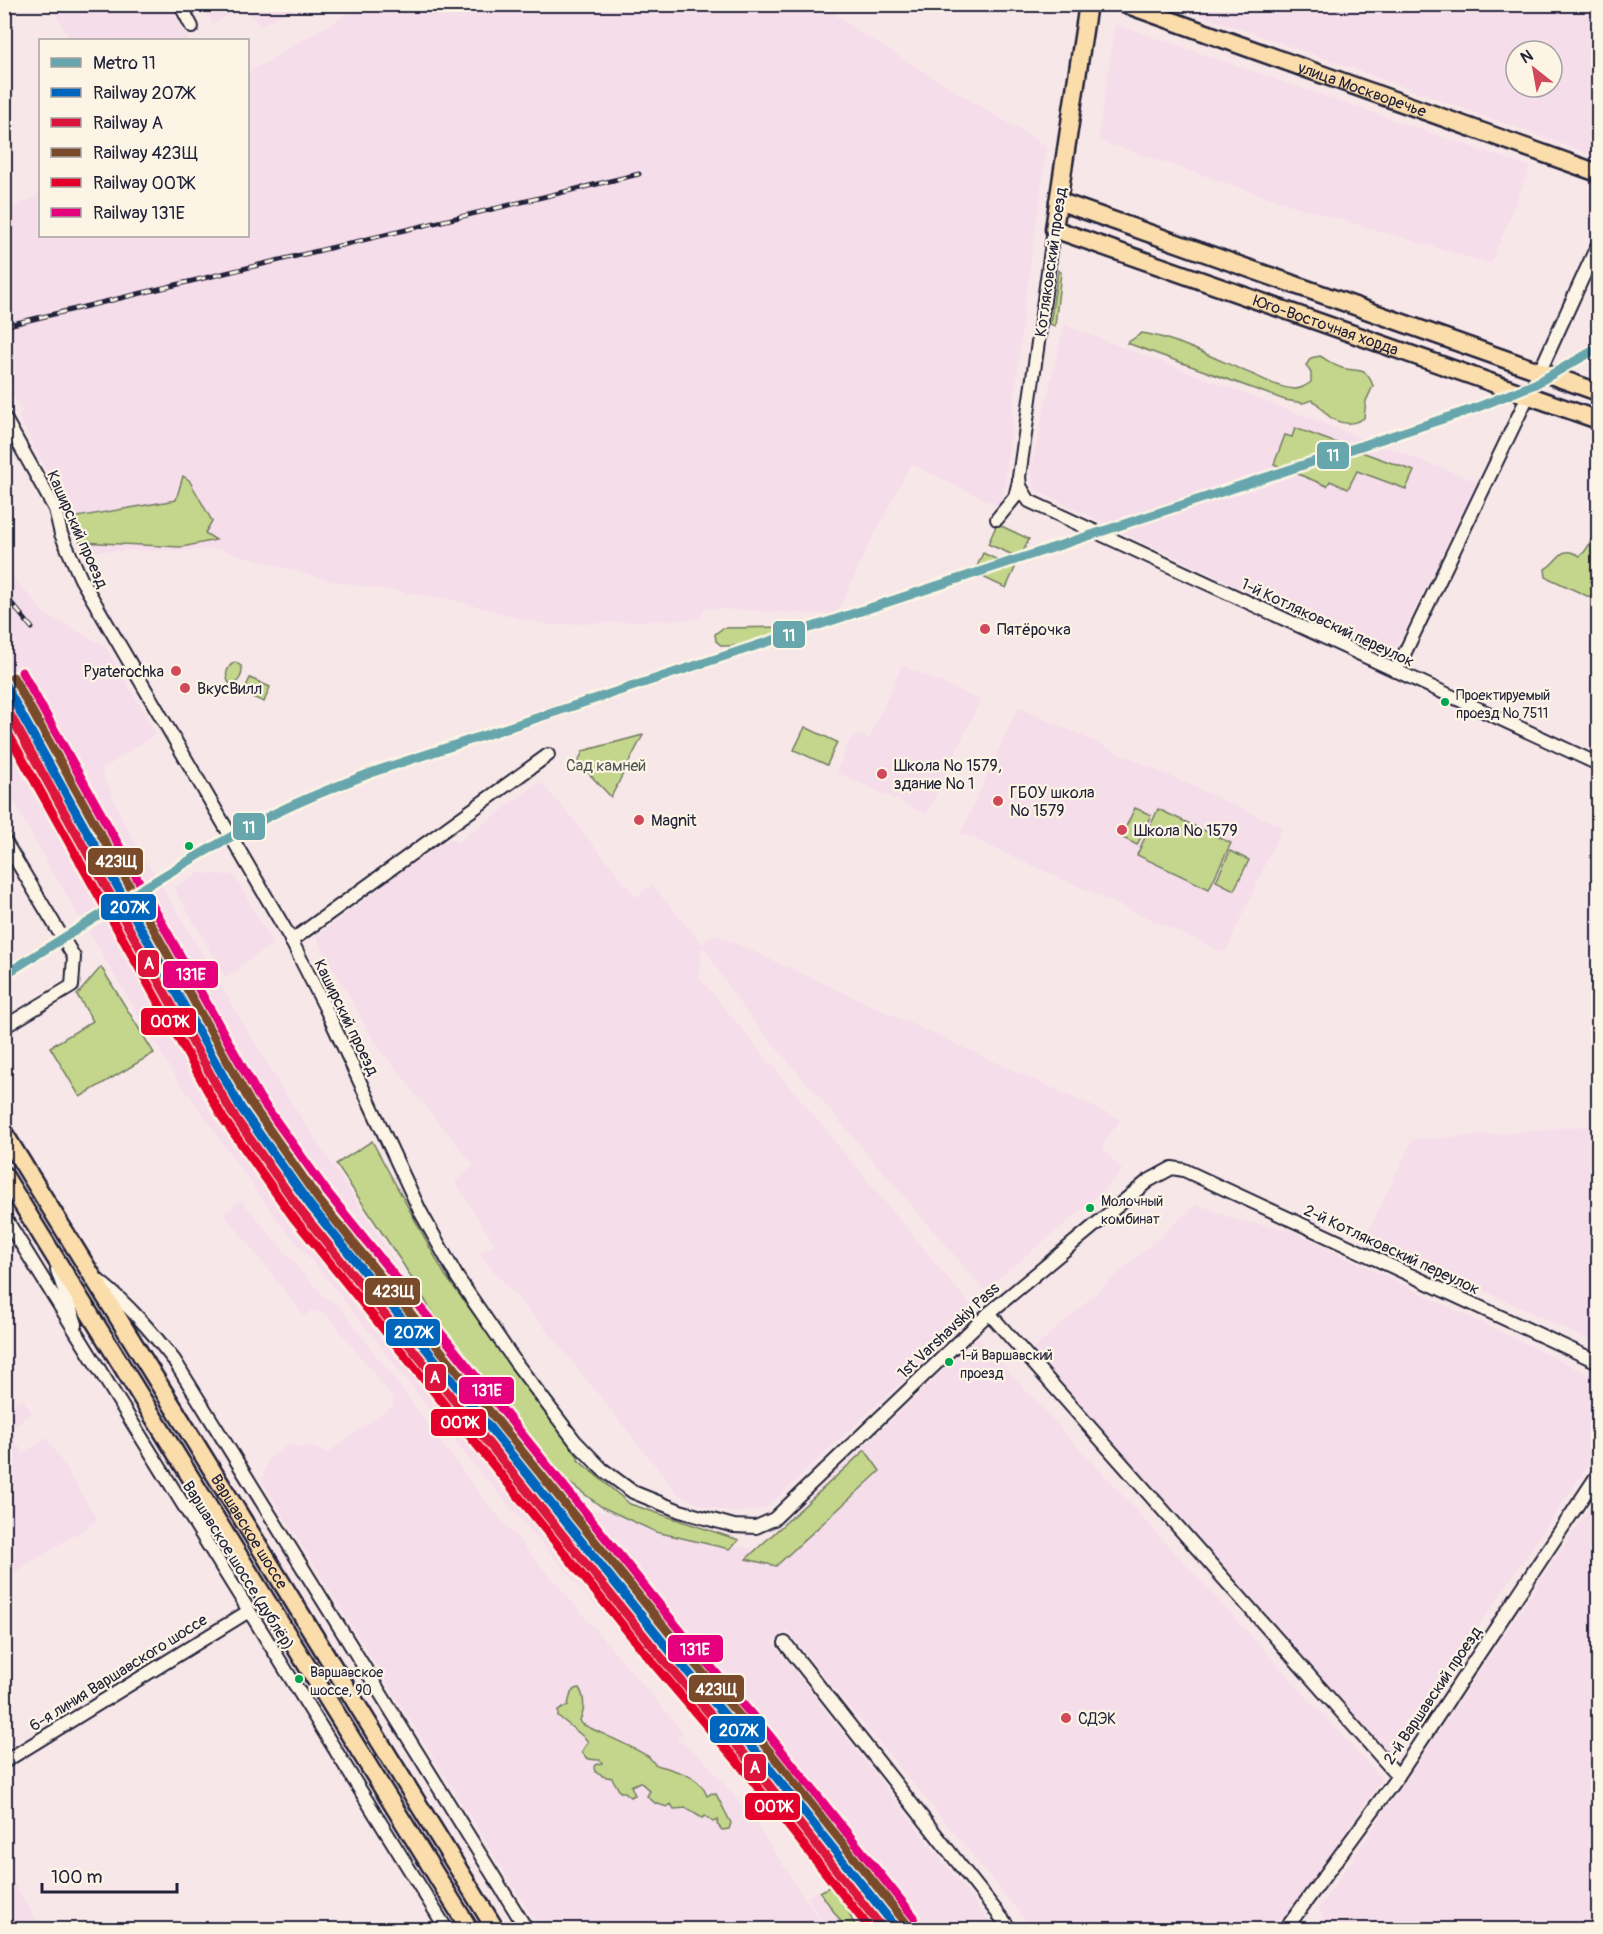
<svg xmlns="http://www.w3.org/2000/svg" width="1603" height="1934" font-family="Pangolin,sans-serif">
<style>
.built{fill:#f5ddea;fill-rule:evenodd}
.green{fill:#c3d68b;stroke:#727c63;stroke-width:1.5}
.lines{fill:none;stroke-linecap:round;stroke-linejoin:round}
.minor-casing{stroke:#22223b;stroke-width:16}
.major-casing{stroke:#22223b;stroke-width:21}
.minor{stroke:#fcf5e5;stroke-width:12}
.major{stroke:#fbdcab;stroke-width:16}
.rail-casing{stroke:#22223b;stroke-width:5}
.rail{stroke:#fcf5e5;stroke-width:3;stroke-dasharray:9;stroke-linecap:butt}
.rail-1-casing{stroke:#fcf5e5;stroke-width:14}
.rail-2-casing{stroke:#fcf5e5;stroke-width:14}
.rail-3-casing{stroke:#fcf5e5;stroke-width:14}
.rail-4-casing{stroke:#fcf5e5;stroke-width:14}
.rail-5-casing{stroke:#fcf5e5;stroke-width:14}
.rail-1{stroke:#0065bd;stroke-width:9}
.rail-2{stroke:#dc143c;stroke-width:9}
.rail-3{stroke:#7a4b2a;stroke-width:9}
.rail-4{stroke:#e4002b;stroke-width:9}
.rail-5{stroke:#e5007d;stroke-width:9}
.metro-1-casing{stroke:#fcf5e5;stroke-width:14}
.metro-1{stroke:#67a6ad;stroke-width:9}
.poi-dot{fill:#d1495b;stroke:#fcf5e5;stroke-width:2}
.bus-dot{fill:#00a651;stroke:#fcf5e5;stroke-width:2}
.labels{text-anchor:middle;stroke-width:4.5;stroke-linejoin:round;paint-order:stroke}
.bus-label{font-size:14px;fill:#22223b;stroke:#fcf5e5;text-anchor:start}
.street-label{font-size:16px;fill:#22223b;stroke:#fcf5e5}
.poi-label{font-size:16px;fill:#22223b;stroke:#fcf5e5;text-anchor:start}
.park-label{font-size:16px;fill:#525853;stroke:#fcf5e5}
.line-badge{stroke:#fcf5e5;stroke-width:2}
.badge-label{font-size:16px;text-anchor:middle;font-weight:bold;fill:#fff}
</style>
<rect width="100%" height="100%" fill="#f8e7e8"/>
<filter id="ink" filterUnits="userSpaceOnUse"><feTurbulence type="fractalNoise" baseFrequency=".0167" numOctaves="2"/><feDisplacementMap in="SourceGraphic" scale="12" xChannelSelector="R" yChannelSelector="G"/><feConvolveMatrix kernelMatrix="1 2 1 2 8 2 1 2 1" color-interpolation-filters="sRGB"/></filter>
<g filter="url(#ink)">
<g class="built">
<polygon points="50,5 168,5 189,40 70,40"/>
<polygon points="202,5 297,5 259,27 246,5 213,24"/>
<polygon points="362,5 822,5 864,35 1047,147 1024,311 1002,508 911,464 870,543 836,615 704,608 700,619 546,625 453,600 331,581 223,550 90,551 18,416 23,412 5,381 5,214 40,193 40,236 248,236 248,73"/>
<path d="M1170 5H1598V157L1318 56ZM1516 51H1552V87H1516Z"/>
<polygon points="1115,24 1530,167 1491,264 1301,208 1098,140"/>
<polygon points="1064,325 1478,482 1390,660 1035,490 1030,471"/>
<polygon points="4,566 45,614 105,646 156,734 101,770 125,825 283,1090 481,1393 562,1502 755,1550 978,1338 1382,1779 1311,1882 1275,1929 1033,1929 787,1631 772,1642 995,1929 862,1929 686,1710 474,1465 337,1291 278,1221 174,1074 50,868 5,785"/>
<polygon points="902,665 980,700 927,814 836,772 851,738 860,735 869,739"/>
<polygon points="1018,707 1282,827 1225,953 961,833"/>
<polygon points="540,782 561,805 636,897 652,885 702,944 715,934 1120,1119 1102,1147 1123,1171 1085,1207 984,1290 745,1011 702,945 699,977 976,1312 766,1508 735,1513 700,1505 679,1495 554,1339 479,1254 495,1244 455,1182 474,1166 377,1046 316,937 405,868 450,839 457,843"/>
<polygon points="199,873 234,875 273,945 239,965 240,969 225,977 174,888"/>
<polygon points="1598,1125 1598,1344 1366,1235 1413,1139 1457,1137"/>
<polygon points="241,1200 323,1296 339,1306 487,1503 683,1732 676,1738 700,1756 751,1816 825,1929 540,1929 262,1481 268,1459 291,1443 304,1449 305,1445 328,1453 393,1406 394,1399 327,1315 311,1310 304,1316 224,1213"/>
<polygon points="1197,1204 1240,1221 1288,1229 1598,1379 1598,1451 1394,1751 1382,1749 1032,1350"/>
<polygon points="22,1398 32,1414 8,1429 23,1453 47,1438 98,1520 5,1578 5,1409"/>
<polygon points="1598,1496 1598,1929 1311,1929 1324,1916 1318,1910"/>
<polygon points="5,1869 42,1929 5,1929"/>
<polygon points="817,1891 844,1929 828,1929 807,1897"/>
</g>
<g class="green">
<polygon points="1058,270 1061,272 1055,326 1050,324"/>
<path d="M1142 333C1180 339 1219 361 1254 375 1267 381 1280 388 1294 389 1301 389 1305 386 1311 382V373L1306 365 1311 358 1320 356C1327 360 1334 366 1342 368 1358 373 1366 365 1373 386L1366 401 1364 418C1354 425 1340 425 1330 417 1323 412 1320 404 1312 400L1303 403 1285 400 1127 343Z"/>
<polygon points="1295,428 1414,471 1406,489 1357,471 1348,489 1330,481 1327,486 1274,464 1285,435 1292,437"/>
<polygon points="183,476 189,480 212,521 205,533 216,540 182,547 80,542 74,529 71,518 176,500"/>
<polygon points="997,524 1029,539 1020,558 988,544"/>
<path d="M1596 527 1598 528V601L1546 577 1545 569C1560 561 1559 544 1580 556 1591 547 1591 538 1596 527Z"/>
<polygon points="983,553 1015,568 1006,588 974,573"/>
<polygon points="790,627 798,637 793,644 722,646 716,641 715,634 723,628"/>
<path d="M235 662 241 666C244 674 239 682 231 686 224 677 225 668 235 662Z"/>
<polygon points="250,678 270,687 264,702 243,693"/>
<polygon points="805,727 837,742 827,765 794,750"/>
<polygon points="643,735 611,797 578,762 583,751"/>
<polygon points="1135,808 1151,815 1137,845 1121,837"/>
<polygon points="1158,809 1231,843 1209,889 1137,855"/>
<polygon points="1230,851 1249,860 1234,890 1216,881"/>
<polygon points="101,967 154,1053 80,1097 50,1047 93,1021 77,995"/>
<polygon points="372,1141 445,1275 579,1458 578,1460 630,1504 739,1540 729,1549 656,1532 602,1507 540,1461 481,1393 403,1264 336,1164"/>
<polygon points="865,1450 880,1471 776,1566 746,1559"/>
<path d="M579 1688C585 1697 585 1710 580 1720L582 1724C604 1735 628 1744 649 1757 651 1759 652 1762 655 1764 657 1766 661 1766 664 1767 681 1773 700 1776 707 1796L712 1793 716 1794 731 1823 729 1829 722 1830 717 1824 718 1820 713 1822 705 1816 702 1818 686 1808 674 1809 671 1804 667 1807 655 1803 647 1796 650 1791 640 1782 631 1786 635 1795 630 1797 625 1792H620L612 1778 602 1776 601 1774 595 1772 594 1767 595 1765 602 1763 600 1760C591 1759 586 1761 582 1751L588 1742 585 1738 558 1716V1711L568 1705C570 1697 570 1690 579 1688Z"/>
<path d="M829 1887 846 1901C847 1909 852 1924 859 1929H846L820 1892Z"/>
</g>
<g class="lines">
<g class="minor-casing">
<g id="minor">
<polyline points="180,4 192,27"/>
<polyline points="1054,229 1019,477 1020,486 1029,501 1598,764"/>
<polyline points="4,417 55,509 61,534 81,579 289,936 325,1007 420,1211 457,1277 516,1363 575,1441 602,1469 633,1492 680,1511 734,1526 756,1527 774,1519 989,1313 1148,1181 1172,1168 1184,1170 1598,1362"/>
<polyline points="997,519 1015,497 1019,481"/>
<polyline points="1396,671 1540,371 1598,244"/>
<polyline points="4,840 74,957 72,986 4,1027"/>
<polyline points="291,941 548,755"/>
<polyline points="4,1216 447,1930"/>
<polyline points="57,1270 76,1324"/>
<path d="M99 1281C128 1304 151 1331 174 1360L527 1930"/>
<polyline points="989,1313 1398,1776"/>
<polyline points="785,1643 1011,1930"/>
<polyline points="4,1762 249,1611"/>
<polyline points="1285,1930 1398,1776 1598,1474"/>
</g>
</g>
<g class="major-casing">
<g id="major">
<path id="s1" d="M1088 4 1054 229 1598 420"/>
<path id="s2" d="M1125 4 1598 173"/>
<polyline points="1058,201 1598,392"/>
<path id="s3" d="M4 1133 496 1930"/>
<polyline points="4,1175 470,1930"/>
</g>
</g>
<use href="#minor" class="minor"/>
<use href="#major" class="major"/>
<g class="rail-casing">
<g id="rail">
<polyline points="4,326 639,174"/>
<polyline points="4,594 32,628"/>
<polyline points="4,728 227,1119 261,1170 298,1213 877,1930"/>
</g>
</g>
<use href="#rail" class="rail"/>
<g class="rail-1-casing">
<polyline id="rail-1" points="4,683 241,1108 310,1205 670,1651 753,1748 898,1930"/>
</g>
<g class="rail-2-casing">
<polyline id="rail-2" points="4,704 232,1113 301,1211 662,1658 745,1755 884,1930"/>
</g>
<g class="rail-3-casing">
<polyline id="rail-3" points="13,677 250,1102 318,1199 678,1644 761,1741 906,1923"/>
</g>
<g class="rail-4-casing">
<polyline id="rail-4" points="4,726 223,1118 293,1217 654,1664 737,1761 871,1930"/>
</g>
<g class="rail-5-casing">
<polyline id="rail-5" points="22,672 259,1097 327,1192 686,1638 769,1735 914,1917"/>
</g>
<use href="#rail-1" class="rail-1"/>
<use href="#rail-2" class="rail-2"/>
<use href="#rail-3" class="rail-3"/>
<use href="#rail-4" class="rail-4"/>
<use href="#rail-5" class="rail-5"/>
<g class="metro-1-casing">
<path id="metro-1" d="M4 975C85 925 164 873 247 828 288 805 332 788 376 771L1473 409 1535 384 1598 348"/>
</g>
<use href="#metro-1" class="metro-1"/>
</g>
</g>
<g class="poi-dot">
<circle cx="985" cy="629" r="6"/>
<circle cx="176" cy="671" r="6"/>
<circle cx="185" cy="688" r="6"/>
<circle cx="882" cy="774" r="6"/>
<circle cx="998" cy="801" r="6"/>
<circle cx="639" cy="820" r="6"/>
<circle cx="1122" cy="830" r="6"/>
<circle cx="1066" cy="1718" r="6"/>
</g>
<g class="bus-dot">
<circle cx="1445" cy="702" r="5"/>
<circle cx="189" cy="846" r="5"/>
<circle cx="1090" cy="1208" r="5"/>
<circle cx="949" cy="1362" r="5"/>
<circle cx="299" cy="1679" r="5"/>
</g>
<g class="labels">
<g class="bus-label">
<text x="1456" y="700">Проектируемый<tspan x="1456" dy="18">проезд № 7511</tspan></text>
<text x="1101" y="1206">Молочный<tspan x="1101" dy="18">комбинат</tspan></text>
<text x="960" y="1360">1-й Варшавский<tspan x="960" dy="18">проезд</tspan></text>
<text x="310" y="1677">Варшавское<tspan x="310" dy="18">шоссе, 90</tspan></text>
</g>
<g class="street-label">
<text dy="6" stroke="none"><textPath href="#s2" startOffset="252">улица Москворечье</textPath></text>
<text transform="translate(1050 262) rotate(-82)" y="6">Котляковский проезд</text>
<text dy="6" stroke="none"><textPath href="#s1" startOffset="516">Юго-Восточная хорда</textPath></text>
<text transform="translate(78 529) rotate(66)" y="6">Каширский проезд</text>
<text transform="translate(1328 622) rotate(25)" y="6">1-й Котляковский переулок</text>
<text transform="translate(347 1017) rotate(64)" y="6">Каширский проезд</text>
<text transform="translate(1392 1249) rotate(25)" y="6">2-й Котляковский переулок</text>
<text transform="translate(948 1330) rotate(-43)" y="6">1st Varshavskiy Pass</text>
<text dy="6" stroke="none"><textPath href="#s3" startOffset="468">Варшавское шоссе</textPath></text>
<text transform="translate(239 1565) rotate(58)" y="6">Варшавское шоссе (дублёр)</text>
<text transform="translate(118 1672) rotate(-32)" y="6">6-я линия Варшавского шоссе</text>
<text transform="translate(1432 1695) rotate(-56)" y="6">2-й Варшавский проезд</text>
</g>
<g class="poi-label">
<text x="997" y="635">Пятёрочка</text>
<text x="164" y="677" text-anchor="end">Pyaterochka</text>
<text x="197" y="694">ВкусВилл</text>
<text x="894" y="771">Школа № 1579,<tspan x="894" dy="18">здание № 1</tspan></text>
<text x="1010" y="798">ГБОУ школа<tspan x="1010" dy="18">№ 1579</tspan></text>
<text x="651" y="826">Magnit</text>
<text x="1134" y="836">Школа № 1579</text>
<text x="1078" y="1724">СДЭК</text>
</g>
<g class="park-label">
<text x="606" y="771">Сад камней</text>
</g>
</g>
<g class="line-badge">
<rect x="1316" y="441" width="34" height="29" rx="6" fill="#67a6ad"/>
<rect x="772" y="620" width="34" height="29" rx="6" fill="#67a6ad"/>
<rect x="232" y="812" width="34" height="29" rx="6" fill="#67a6ad"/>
<rect x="87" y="847" width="57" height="29" rx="6" fill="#7a4b2a"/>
<rect x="100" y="893" width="57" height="28" rx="6" fill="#0065bd"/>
<rect x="137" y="949" width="23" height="29" rx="6" fill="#dc143c"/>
<rect x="162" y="960" width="57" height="29" rx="6" fill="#e5007d"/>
<rect x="140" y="1007" width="57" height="29" rx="6" fill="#e4002b"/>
<rect x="364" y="1277" width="57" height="29" rx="6" fill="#7a4b2a"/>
<rect x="385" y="1318" width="56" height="29" rx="6" fill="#0065bd"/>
<rect x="424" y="1363" width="23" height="29" rx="6" fill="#dc143c"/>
<rect x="458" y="1376" width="57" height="29" rx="6" fill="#e5007d"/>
<rect x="430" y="1408" width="57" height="29" rx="6" fill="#e4002b"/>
<rect x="667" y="1634" width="57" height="29" rx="6" fill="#e5007d"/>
<rect x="688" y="1674" width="57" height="29" rx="6" fill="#7a4b2a"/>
<rect x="709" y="1715" width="57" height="29" rx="6" fill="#0065bd"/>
<rect x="743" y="1753" width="24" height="29" rx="6" fill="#dc143c"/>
<rect x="744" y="1792" width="57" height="29" rx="6" fill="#e4002b"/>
</g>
<g class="badge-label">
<text x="1333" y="461">11</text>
<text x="789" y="641">11</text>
<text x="249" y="833">11</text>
<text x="116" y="867">423Щ</text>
<text x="129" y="913">207Ж</text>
<text x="149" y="969">A</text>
<text x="191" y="980">131Е</text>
<text x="169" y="1027">001Ж</text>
<text x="393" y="1297">423Щ</text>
<text x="413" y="1338">207Ж</text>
<text x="435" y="1383">A</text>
<text x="487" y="1396">131Е</text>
<text x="459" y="1428">001Ж</text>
<text x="695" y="1655">131Е</text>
<text x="716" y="1695">423Щ</text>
<text x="738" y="1736">207Ж</text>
<text x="755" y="1773">A</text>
<text x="773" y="1812">001Ж</text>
</g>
<rect width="1603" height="1934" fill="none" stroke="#fcf5e5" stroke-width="24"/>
<rect x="12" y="12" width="1579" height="1910" fill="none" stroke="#22223b" stroke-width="2" filter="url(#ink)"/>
<rect x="39" y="39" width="210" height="198" fill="#fcf5e5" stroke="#a5a1a1" stroke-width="1.5"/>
<rect x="51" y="58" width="30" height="9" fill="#67a6ad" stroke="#a5a1a1" stroke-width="1.5"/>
<text x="93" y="69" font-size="18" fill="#22223b">Metro 11</text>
<rect x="51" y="88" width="30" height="9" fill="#0065bd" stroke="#a5a1a1" stroke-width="1.5"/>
<text x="93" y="99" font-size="18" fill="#22223b">Railway 207Ж</text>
<rect x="51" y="118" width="30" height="9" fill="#dc143c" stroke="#a5a1a1" stroke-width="1.5"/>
<text x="93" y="129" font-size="18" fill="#22223b">Railway A</text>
<rect x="51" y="148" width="30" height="9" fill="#7a4b2a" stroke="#a5a1a1" stroke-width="1.5"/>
<text x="93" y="159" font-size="18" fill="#22223b">Railway 423Щ</text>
<rect x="51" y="178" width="30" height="9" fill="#e4002b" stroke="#a5a1a1" stroke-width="1.5"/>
<text x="93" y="189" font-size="18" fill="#22223b">Railway 001Ж</text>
<rect x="51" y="208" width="30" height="9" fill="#e5007d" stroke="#a5a1a1" stroke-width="1.5"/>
<text x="93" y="219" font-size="18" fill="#22223b">Railway 131Е</text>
<g transform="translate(1534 69) rotate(329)"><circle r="28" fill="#fcf5e5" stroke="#a5a1a1" stroke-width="1.5"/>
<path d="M0-4.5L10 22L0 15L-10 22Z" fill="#d1495b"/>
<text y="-9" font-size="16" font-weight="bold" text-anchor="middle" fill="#22223b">N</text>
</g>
<path d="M42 1883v9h135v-9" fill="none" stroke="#22223b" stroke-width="3"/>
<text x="51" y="1883" font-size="18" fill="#22223b" stroke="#fcf5e5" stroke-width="4.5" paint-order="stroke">100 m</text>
</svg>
